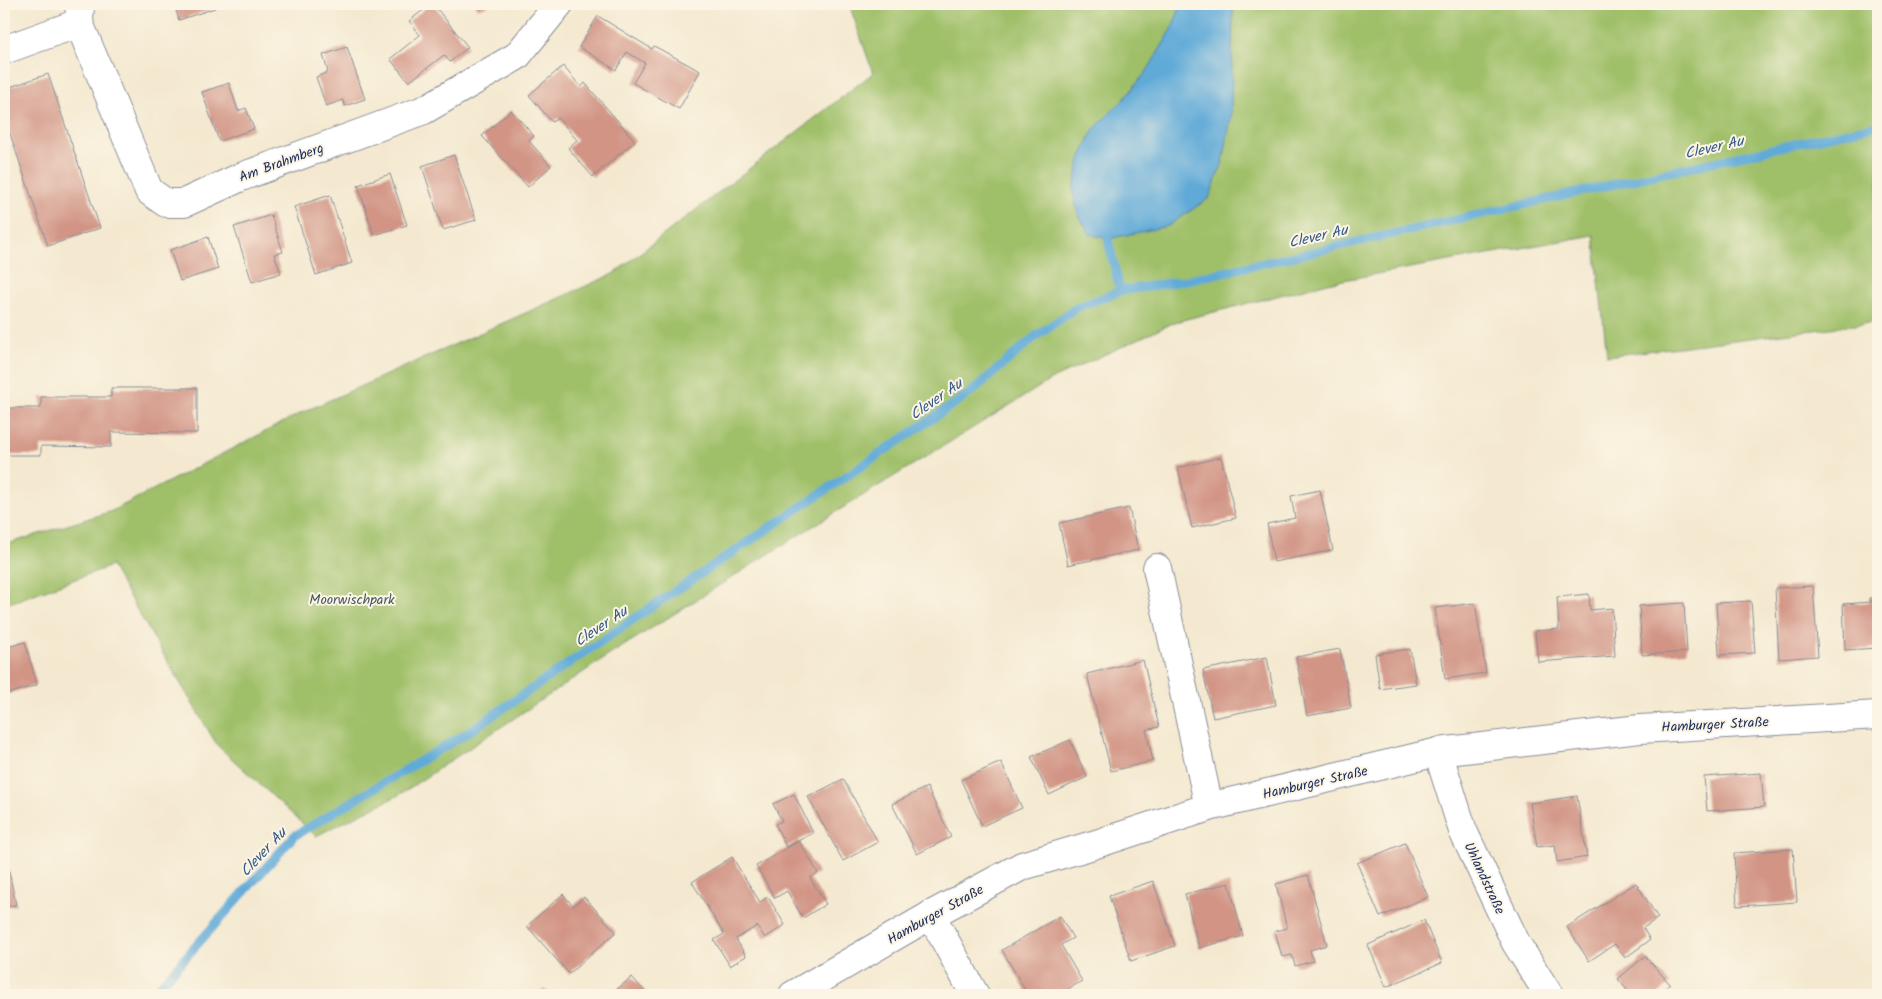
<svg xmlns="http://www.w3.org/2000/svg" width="1882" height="999" font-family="Kalam,sans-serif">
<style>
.green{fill:#9fbf68;stroke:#5d7763}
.water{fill:#60aad8;stroke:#3e6c9b}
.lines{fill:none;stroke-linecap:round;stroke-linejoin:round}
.stream{stroke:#60aad8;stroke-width:9}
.building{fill:#d19485}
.minor-casing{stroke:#888c97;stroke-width:30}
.minor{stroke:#fff;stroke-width:28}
.labels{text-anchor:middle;stroke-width:4;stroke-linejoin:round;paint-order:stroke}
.street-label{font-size:14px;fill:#1b2f5e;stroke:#fcf5e5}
.park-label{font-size:14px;fill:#435a61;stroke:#fcf5e5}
.water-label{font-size:15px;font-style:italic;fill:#335a89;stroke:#fcf5e5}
</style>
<rect width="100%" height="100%" fill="#fcf5e5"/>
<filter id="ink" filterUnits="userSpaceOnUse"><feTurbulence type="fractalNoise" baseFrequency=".02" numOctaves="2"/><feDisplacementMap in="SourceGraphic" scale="10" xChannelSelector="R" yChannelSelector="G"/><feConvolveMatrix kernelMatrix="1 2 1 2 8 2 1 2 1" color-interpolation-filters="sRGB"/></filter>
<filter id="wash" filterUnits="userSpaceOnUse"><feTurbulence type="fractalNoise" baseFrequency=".0096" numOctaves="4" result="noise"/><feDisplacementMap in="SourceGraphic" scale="20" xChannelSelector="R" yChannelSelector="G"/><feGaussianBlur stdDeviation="1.12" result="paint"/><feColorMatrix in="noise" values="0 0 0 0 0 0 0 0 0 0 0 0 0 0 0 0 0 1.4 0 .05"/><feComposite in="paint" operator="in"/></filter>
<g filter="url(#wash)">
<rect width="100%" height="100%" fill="#f4e9d0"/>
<polygon class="green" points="849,4 1878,4 1878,322 1607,356 1594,235 1332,282 1175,322 1054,378 810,528 606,657 399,795 316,836 217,745 111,566 4,605 4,545 112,511 303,412 613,274 873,73"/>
<polygon class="water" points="1181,4 1230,4 1233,9 1231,117 1223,162 1209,198 1168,226 1108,239 1090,234 1078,214 1073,192 1080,159 1093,130 1125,98 1147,71 1172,29"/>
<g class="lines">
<g class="stream">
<polyline points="1108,239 1120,291"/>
<polyline points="152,995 294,836 464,735 653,606 969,394 1036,336 1076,308 1120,291 1188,280 1878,125"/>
</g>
</g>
<g id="blocks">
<g class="building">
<polygon points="174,4 214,4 215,8 179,20"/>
<polygon points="431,4 433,4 468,47 450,62 444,55 409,82 390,59 420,35 409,21"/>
<polygon points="476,4 493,4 477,9"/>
<polygon points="598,16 652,49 654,46 700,71 679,109 633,83 645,63 627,52 616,70 579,47"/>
<polygon points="347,47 365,99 345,106 343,100 326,106 316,77 328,72 323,55"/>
<polygon points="563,66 581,87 585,83 635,141 593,177 568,148 577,140 558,118 552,122 529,95"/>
<polygon points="48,74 100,228 48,246 4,116 4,89"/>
<polygon points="229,83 238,111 246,108 254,129 219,141 202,92"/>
<polygon points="511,110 534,136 529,141 551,166 528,187 482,136"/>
<polygon points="454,155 476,220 443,230 422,166"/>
<polygon points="390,174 407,225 374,235 358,185"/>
<polygon points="330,195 352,263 316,275 294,207"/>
<polygon points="271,215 283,252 274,254 281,273 252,282 234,227"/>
<polygon points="208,237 218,269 180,281 170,250"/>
<polygon points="111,388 197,388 197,433 111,432 111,447 41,446 41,455 4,455 4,408 41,408 41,397 111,397"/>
<polygon points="1221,457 1236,518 1192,528 1178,468"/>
<polygon points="1320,490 1333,550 1274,562 1267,524 1295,518 1291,496"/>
<polygon points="1129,508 1138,550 1068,565 1059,523"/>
<polygon points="1813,586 1818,656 1779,659 1775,588"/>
<polygon points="1589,594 1590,610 1612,608 1615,656 1538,662 1535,631 1559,629 1557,597"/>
<polygon points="1878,597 1878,648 1845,650 1843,604 1870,602 1869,598"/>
<polygon points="1751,601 1755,653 1719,655 1716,603"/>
<polygon points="1475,603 1486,673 1445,679 1435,608"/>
<polygon points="1684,603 1687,652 1642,655 1639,606"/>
<polygon points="25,642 37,685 4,695 4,648"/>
<polygon points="1340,649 1351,708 1307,716 1296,657"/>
<polygon points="1410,649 1416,684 1380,689 1375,654"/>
<polygon points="1267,657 1276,705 1213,718 1203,670"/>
<polygon points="1143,660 1159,727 1146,730 1153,761 1111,771 1087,674"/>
<polygon points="1070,740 1087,777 1049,795 1031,757"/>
<polygon points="1001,762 1022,808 982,826 961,780"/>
<polygon points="1761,773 1764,807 1707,811 1704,777"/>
<polygon points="843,779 878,842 843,861 808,797"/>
<polygon points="927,787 951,837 917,854 892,804"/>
<polygon points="794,794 813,833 786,847 775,824 782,821 773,804"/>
<polygon points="1577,796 1587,857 1557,862 1555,845 1537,847 1530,803"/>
<polygon points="799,841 818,873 810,878 826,904 803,918 787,891 775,898 756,866"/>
<polygon points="1405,843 1428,897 1380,917 1357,863"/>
<polygon points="4,847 16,905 4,907"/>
<polygon points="1793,849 1797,902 1737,906 1734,853"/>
<polygon points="732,857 760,902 768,897 785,925 765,938 757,926 736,939 746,956 730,966 714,940 724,934 692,882"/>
<polygon points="1308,875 1327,945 1310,950 1313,961 1295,966 1292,955 1282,957 1275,931 1287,928 1276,884"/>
<polygon points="1153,881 1175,946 1131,961 1109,896"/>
<polygon points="1229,883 1243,936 1199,948 1185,894"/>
<polygon points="1636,883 1658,918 1643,928 1650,940 1625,958 1615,944 1589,961 1567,927"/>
<polygon points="563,894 573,906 584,897 616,932 569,974 527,926"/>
<polygon points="1060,916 1073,938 1061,945 1082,981 1057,995 1028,995 1002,950"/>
<polygon points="1424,920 1442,963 1386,987 1368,945"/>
<polygon points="1645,956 1670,984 1657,995 1631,995 1618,979"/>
<polygon points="632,977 648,995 610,995"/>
<polygon points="544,989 550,995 538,995"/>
</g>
</g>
</g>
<g filter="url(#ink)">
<use href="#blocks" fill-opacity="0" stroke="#888c97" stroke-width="1"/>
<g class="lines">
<g class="minor-casing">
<g id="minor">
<polyline points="80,4 79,23 149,191 166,203 184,203 241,177 424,110 517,56 559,4"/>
<polyline points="4,50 79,23"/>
<polyline points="1157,568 1209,807"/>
<polyline points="1438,752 1463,831 1516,943 1549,995"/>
<polyline points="931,915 975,995"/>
<polyline points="793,995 931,915 1022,866 1093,845 1209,807 1438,752 1640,729 1878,715"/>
</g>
</g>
<use href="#minor" class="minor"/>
</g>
</g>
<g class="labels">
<g class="street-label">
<text transform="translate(281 162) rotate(-20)" y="5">Am Brahmberg</text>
<text transform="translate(1715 724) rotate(-3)" y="5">Hamburger Straße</text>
<text transform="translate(1315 782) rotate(-13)" y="5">Hamburger Straße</text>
<text transform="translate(1485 878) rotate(65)" y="5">Uhlandstraße</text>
<text transform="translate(935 914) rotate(-29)" y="5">Hamburger Straße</text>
</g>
<g class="park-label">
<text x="352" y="604">Moorwischpark</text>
</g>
<g class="water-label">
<text transform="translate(1714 147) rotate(-13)" y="5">Clever Au</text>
<text transform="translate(1318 236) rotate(-13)" y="5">Clever Au</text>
<text transform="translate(936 399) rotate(-35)" y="5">Clever Au</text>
<text transform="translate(601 626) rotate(-34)" y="5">Clever Au</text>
<text transform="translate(263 852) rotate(-47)" y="5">Clever Au</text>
</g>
</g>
<rect width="1882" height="999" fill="none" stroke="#fcf5e5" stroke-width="20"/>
</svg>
